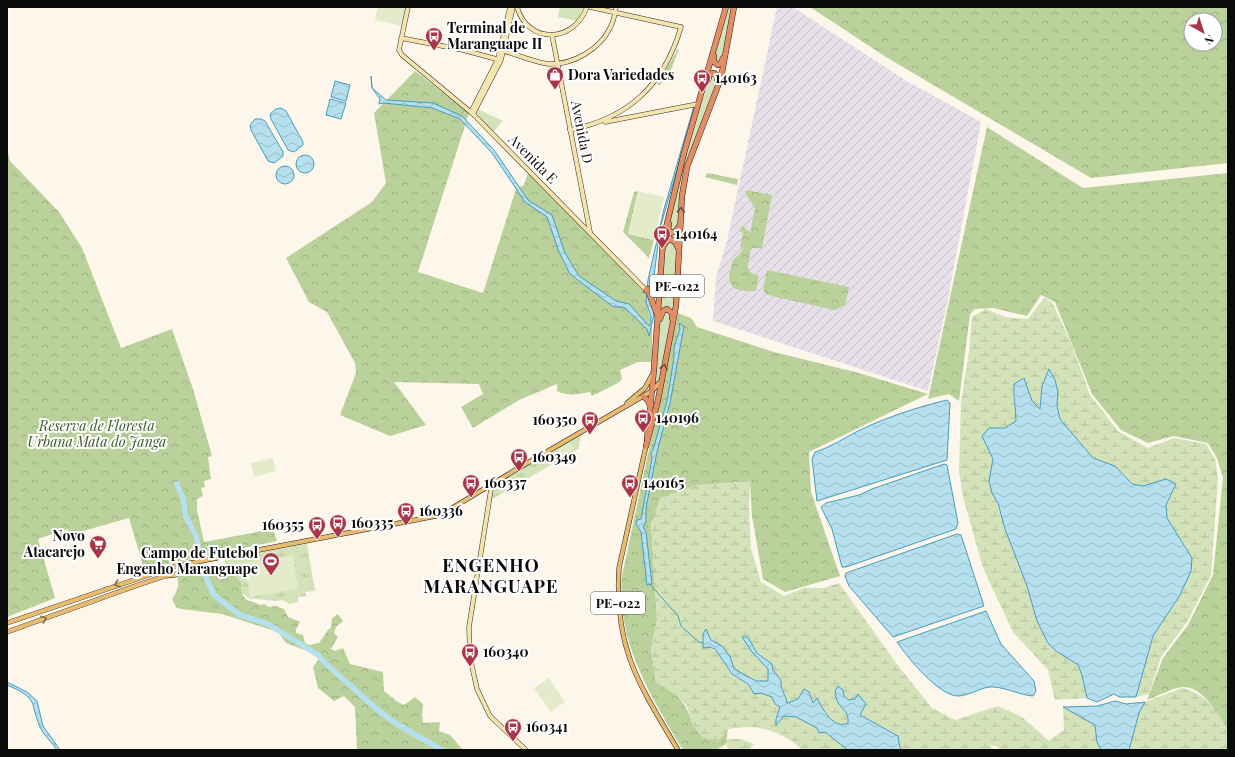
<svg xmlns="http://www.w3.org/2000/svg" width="1235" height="757" font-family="'Playfair Display',serif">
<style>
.industrial{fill:url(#industrial-furrows)}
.grass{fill:#d4e2b9}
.forest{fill:url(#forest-crowns);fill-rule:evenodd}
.wetland{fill:url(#wetland-marsh)}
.park{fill:url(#park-tufts)}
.pitch{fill:#e4ebca}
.water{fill:url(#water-waves);stroke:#469cbc}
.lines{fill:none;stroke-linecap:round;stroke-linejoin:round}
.stream{stroke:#469cbc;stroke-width:1}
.river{stroke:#b6e0ee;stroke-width:5.5}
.secondary-casing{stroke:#2d2d2d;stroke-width:5}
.primary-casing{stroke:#1c1c1c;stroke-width:5}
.highway-casing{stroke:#1c1c1c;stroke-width:6}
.secondary{stroke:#f5e4ae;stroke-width:4}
.primary{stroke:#e7bb70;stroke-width:4}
.highway{stroke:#e28d63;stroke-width:5}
.oneway{stroke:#764c37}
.oneway2{stroke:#846c43}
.labels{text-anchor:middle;stroke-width:4;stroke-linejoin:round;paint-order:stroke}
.shield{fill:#fff;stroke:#545454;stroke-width:1}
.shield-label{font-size:13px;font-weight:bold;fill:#0b0b0b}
.poi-label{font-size:14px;font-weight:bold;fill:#0b0b0b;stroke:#fff;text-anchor:start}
.street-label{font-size:14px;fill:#0b0b0b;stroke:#fff}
.park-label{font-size:14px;font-style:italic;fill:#365a24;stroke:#fff}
.district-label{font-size:18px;font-weight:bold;letter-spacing:1px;fill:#0b0b0b;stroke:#fff}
</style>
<defs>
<pattern id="industrial-furrows" width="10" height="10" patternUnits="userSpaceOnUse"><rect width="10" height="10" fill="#e7e0e9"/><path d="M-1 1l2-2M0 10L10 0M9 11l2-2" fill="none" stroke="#c5bfc6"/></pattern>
<pattern id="forest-crowns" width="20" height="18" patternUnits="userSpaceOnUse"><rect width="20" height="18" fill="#bad19b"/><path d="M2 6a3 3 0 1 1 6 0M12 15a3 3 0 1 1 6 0" fill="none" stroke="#9fb284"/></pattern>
<pattern id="wetland-marsh" width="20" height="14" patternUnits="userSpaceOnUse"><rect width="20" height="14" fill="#d4e2b9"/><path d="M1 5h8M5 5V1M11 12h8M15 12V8" fill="none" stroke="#b5c19e"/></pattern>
<pattern id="park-tufts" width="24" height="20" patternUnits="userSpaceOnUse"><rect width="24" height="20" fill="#d4e2b9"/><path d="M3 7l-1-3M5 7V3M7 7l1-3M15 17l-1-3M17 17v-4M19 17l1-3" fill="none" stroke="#b5c19e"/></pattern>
<pattern id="water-waves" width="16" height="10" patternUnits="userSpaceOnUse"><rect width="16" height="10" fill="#b6e0ee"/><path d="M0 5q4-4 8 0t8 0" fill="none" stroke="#9bbfcb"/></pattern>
</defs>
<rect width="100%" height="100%" fill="#fdf7eb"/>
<polygon class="industrial" points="777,7 793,7 905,80 981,122 948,299 928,391 713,321 716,277 727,241"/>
<g class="grass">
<polygon points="560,7 583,7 578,21 558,17"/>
<polygon points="725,7 733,7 721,64 714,63"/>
<polygon points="711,74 718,78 686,173 679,226 672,233 668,229 684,154"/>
<path d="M669 241 676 243C678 258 678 272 674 286L661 294 663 252Z"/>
<polygon points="675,290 673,313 671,308 665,307 659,316 661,298 671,295"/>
<polygon points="666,311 670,313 671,322 662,377 653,390 661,319"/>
</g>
<g class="forest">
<path d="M810 7H1228V163L1091 178 886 57ZM1191 20H1215V44H1191Z"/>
<polygon points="678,49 679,49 670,72 660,85 657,85"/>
<path d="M415 71 469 113 418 272 483 293 516 189 524 185 528 173 647 295 646 302 652 329V362H638L620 370 622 379 618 383 592 396 590 392C578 394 569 397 557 391V384L519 400 473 428 461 407 483 394 479 384 394 382 426 425 390 436 340 415 356 373 355 363 327 312 309 302 286 258 372 202 386 183 374 113Z"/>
<path d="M987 127 1083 188 1228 173V731C1218 716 1205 687 1183 687 1174 687 1156 697 1147 700L1163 658 1188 625 1213 575 1223 478 1217 458 1208 443 1174 436 1148 443 1121 430 1092 394 1055 302 1041 295 1027 316 993 308 975 309 970 314 959 401 949 394 928 399Z"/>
<polygon points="7,148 10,161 59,212 82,248 121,348 172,329 193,389 212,456 208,457 211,479 204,481 205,487 201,488 203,496 197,499 197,510 204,542 273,529 277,541 144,569 129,518 69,535 67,529 38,539 55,598 7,617"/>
<polygon points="707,173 738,179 737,185 705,177"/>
<path d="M746 190 772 195 762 248H751L748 267 750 272 759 276 756 291C740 292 726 290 730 271 731 269 731 265 732 262 735 256 741 256 743 248L740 247 743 233 740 231 742 225 750 233 755 208 745 193Z"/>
<polygon points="638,191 628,234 654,240 649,258 623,232 634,192"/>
<polygon points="767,270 849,287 845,305 835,310 771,296 766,294 763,289"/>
<path d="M678 313 691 318 697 327 774 352 859 373 928 394 809 452 811 492 840 576 785 592 763 579 752 516 750 481 651 523 657 620 651 649 656 682C681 697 684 699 694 727L728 729 726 744 716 750H683C651 696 616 642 622 576 624 565 627 554 629 543Z"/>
<path d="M226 564 241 582 243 596 247 600 256 603 260 605 264 604 269 607 276 606 284 609 288 617 300 622 296 629V633L303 635 305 643 309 645 319 643 328 630 331 628 332 618 338 614 343 621 336 627 334 633 338 637 331 649 335 651 343 648 350 664 383 672 384 691 398 702 404 705 415 697 423 704 422 715 423 723 440 722 439 731 450 735 463 750H357L355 707 344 696 334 701 318 688 313 667 319 659 312 653 286 643 278 632 272 630 222 614 181 609 176 607 172 599C177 591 180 586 177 577L183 570Z"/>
</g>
<g class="wetland">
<polygon points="1044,298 1052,302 1071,343 1090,395 1119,432 1148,448 1174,438 1206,444 1215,459 1218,478 1211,575 1187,622 1161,657 1149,694 1136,697 1153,636 1180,595 1192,558 1167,518 1166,506 1176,484 1166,480 1143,486 1132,484 1115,466 1093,458 1060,419 1057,406 1058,391 1049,369 1042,386 1040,410 1032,401 1024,378 1013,396 1016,408 1016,421 1005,428 989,428 993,459 989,481 1027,586 1037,621 1056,651 1078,665 1082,675 1087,698 1055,700 1048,670 1013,632 983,568 963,497 959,471 961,402 969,352 972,317 986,309 1005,317 1028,319"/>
<path d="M750 481 749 511 751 548 761 582 784 596 804 588H823L839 583 899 667 932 708 955 720 998 706 1022 717 1049 741 1064 730 1063 707 1095 725 1097 742 1101 750H1001L996 746 990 745 993 750H902L900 748 898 736 860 715 858 694 855 699 849 700 844 696 843 690 838 703C844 709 849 714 848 723 833 730 823 709 817 699L813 703 809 692 804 689 798 699 786 704C786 695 780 689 781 680L773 670 772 664 757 652 748 637 752 652 768 669V681H756L734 669 730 656 722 646 711 640 706 629 709 647C720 651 723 664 731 673 740 682 746 679 754 694L761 693 772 697 775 704 780 707 776 719V725L784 716C809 717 829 735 848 750H801C792 737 765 727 750 727 743 727 735 728 728 729L718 742 702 737 694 727 686 704 673 693 656 682 651 649 657 620 651 523 660 498 697 485Z"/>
<path d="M1182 688C1204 693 1220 711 1227 731 1229 736 1228 744 1228 750H1129L1139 713 1145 702Z"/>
<polygon points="727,739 741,739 754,744 750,749 751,750 729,750 726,744"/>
</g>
<g class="park">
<polygon points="478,109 503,121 493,132 476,113"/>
<polygon points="582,431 578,449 489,501 492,483"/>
<path d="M307 544 315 591 305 592 306 596 298 597V602L289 604 283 600C271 603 262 598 250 599L241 592V582L225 564 224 559Z"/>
</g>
<g class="pitch">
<polygon points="378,7 408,7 403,26 375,20"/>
<polygon points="638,191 664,197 654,240 628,234"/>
<polygon points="570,442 574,449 561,457 557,450"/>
<polygon points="273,458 276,471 254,477 251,463"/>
<polygon points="293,555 298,589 250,597 244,563"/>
<polygon points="549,678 565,702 551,712 534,688"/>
</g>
<g class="water">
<polygon points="371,76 372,88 386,100 433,103 462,116 494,150 528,200 552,215 565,253 579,276 616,301 629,304 649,326 651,323 650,314 646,302 648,280 664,209 694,106 696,106 660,228 651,300 654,315 649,336 647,329 625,308 612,306 570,274 559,252 547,217 525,202 492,153 460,119 432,108 384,103 379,104 380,99 372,88"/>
<polygon points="335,81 350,85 346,101 331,97"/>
<polygon points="330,99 346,103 341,119 326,115"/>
<polygon points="281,108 286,111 303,142 303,145 294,152 288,150 271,119 270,114 276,109"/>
<polygon points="255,119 261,119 265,121 283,152 283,156 274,163 268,161 251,130 250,125"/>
<circle cx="305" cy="164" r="9"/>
<circle cx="285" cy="175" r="9"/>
<polygon points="679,323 684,326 670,403 657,452 646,508 646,522 643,527 646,532 652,584 647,585 641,532 636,524 637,520 641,519 652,459 651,453 653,450 667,401 674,358 674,347 680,329"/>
<path d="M1049 369 1055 380 1058 392 1057 406 1060 419 1093 458 1115 466 1132 484 1143 486 1166 479 1176 484 1166 505 1167 518 1192 558 1191 571 1180 595 1153 636 1136 697H1119L1114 694 1097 702 1087 698 1082 675 1078 665 1056 651 1048 643 1037 621 1027 586 1005 529 998 503 992 493 989 481 993 459 982 436 989 428H1005L1016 421C1016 408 1013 397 1014 384L1024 378 1032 401 1040 409 1042 386Z"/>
<path d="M947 400 950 403 947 460 817 501 812 459 815 452C831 447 844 438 860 430 887 417 918 407 947 400Z"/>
<polygon points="944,464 947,465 958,523 956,529 846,567 842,567 832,529 821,507 826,503 859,495 872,489"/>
<polygon points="957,534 961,535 984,606 893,637 849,586 845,576 846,573"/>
<path d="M986 611 1001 644 1034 681 1036 691 1033 696C1020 695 1007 688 994 687 981 686 970 696 958 696 939 696 907 657 897 642Z"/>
<path d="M706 629 711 640 722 646 730 656 734 669 756 681H768V669L752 652 742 637H748L757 653 772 664 773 670 781 680C780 689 786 695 787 703L798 699 804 689 809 692 813 703 817 698C823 709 833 730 848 723 849 713 844 711 839 704 836 700 836 695 835 691L838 686 843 690 844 696 849 700 855 699 858 694 866 704 860 715 898 736 900 748 902 750H848L825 732 819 733 817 728 796 717 784 716 776 725V719L780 707 775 704 772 697 761 693 754 694 748 684 732 674 715 649 709 647 703 648V634Z"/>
<path d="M7 682 27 692 37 701 43 726 60 750H57C52 742 44 736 40 727 29 700 39 699 7 685Z"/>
<polygon points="1115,701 1126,704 1145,702 1139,713 1129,750 1101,750 1097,742 1095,725 1063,707 1097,706"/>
</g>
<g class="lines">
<polyline class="stream" points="649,583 678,616 681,626 699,642 703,643"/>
<polyline class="river" points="177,484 183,498 186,517 196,536 203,571 214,595 240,615 268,624 318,655 326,664 380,712 400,726 442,750"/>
<g class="secondary-casing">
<g id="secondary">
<polyline points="408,7 399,50 402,55 473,114 646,290"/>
<path d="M517 7C528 45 574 43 587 7"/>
<polyline points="552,35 590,232"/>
<polyline points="401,38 463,50 500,60"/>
<path d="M504 51C518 55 533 62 549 64 573 65 600 49 610 28 614 21 615 14 616 7"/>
<polyline points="471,112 498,59 510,7"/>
<polyline points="473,114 501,60 513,7"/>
<polyline points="605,122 698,104"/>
<path d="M570 130C629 118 664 85 681 27L590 7"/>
<polyline points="492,483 469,627 470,657 477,689 490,716 526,750"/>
</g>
</g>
<g class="primary-casing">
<g id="primary">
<polyline points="627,403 645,388 652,375"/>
<path d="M646 446 619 568C614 649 639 684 678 750"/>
<polyline points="7,623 175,566 436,516 449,510 517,469 652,391 661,381"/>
<polyline points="7,632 135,586 165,576 175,575 193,563"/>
</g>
</g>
<g class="highway-casing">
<g id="highway">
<polyline points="714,56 714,62 718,65 721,63 723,58"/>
<polyline points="708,80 710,74 714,73 718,76 717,82"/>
<polyline points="669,224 668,229 671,233 676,231 680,225"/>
<polyline points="663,247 666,242 671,239 675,242 679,250"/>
<path d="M646 290C658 299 670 296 677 283"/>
<polyline points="646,290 655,287 659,281"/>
<polyline points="649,293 657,314"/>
<polyline points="660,319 663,311 667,309 672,313 672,318"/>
<polyline points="643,396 649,402 650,407"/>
<polyline points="647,439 654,369 663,240 684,153 726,7"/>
<polyline points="646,446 658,400 676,306 682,196 687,167 721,78 734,7"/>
</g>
</g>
<use href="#secondary" class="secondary"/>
<use href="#primary" class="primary"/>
<use href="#highway" class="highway"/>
</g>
<defs><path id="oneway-chevron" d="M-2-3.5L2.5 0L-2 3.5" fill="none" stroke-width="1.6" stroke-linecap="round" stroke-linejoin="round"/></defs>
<g class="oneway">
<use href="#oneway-chevron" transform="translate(681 210) rotate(-87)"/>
<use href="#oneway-chevron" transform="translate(664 367) rotate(-78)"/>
</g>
<g class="oneway2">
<use href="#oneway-chevron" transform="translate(117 584) rotate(161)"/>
<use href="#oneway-chevron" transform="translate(44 619) rotate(-19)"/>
</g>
<defs>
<g id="bus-pin" transform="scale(0.9)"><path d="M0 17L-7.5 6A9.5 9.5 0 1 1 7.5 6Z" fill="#a93549" stroke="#fff"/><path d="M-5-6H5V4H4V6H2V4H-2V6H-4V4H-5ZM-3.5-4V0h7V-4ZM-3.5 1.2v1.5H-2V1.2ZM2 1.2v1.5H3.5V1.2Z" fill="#fff"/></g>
<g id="shop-pin" transform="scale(0.9)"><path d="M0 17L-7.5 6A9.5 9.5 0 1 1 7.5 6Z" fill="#a93549" stroke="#fff"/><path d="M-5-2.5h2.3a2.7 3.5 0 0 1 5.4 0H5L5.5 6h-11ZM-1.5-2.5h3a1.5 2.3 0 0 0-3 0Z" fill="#fff"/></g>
<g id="supermarket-pin" transform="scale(0.9)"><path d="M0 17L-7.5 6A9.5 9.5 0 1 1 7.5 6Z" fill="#a93549" stroke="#fff"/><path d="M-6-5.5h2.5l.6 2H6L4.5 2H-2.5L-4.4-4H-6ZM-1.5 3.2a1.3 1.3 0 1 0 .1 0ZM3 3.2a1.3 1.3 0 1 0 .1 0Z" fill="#fff"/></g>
<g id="stadium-pin" transform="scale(0.9)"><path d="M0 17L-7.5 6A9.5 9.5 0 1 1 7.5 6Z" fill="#a93549" stroke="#fff"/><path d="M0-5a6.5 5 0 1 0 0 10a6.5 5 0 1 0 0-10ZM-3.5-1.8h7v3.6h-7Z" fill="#fff"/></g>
</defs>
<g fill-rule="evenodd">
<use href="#bus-pin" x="434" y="36"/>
<use href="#shop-pin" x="555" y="75"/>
<use href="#bus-pin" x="702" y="78"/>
<use href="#bus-pin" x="662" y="234"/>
<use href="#bus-pin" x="643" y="418"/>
<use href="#bus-pin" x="590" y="420"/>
<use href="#bus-pin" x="519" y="457"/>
<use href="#bus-pin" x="471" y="483"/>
<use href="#bus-pin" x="630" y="483"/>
<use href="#bus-pin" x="406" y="511"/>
<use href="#bus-pin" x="338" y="523"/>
<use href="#bus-pin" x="317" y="525"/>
<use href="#supermarket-pin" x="98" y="544"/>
<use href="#stadium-pin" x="271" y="561"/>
<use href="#bus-pin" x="470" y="652"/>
<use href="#bus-pin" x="513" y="727"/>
</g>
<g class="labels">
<g class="shield">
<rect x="650" y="275" width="54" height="22" rx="3"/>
<rect x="591" y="592" width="54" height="22" rx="3"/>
</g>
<g class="shield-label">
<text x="677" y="291">PE-022</text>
<text x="618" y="608">PE-022</text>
</g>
<g class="poi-label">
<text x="447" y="33">Terminal de<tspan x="447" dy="16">Maranguape II</tspan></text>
<text x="568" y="80">Dora Variedades</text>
<text x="715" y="83">140163</text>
<text x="675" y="239">140164</text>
<text x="656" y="423">140196</text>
<text x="577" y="425" text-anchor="end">160350</text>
<text x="532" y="462">160349</text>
<text x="484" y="488">160337</text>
<text x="643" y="488">140165</text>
<text x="419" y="516">160336</text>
<text x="351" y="528">160335</text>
<text x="304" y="530" text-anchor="end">160355</text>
<text x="85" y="541" text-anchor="end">Novo<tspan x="85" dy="16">Atacarejo</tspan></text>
<text x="258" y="558" text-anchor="end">Campo de Futebol<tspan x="258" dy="16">Engenho Maranguape</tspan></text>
<text x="483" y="657">160340</text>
<text x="526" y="732">160341</text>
</g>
<g class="street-label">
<text transform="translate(582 132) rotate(79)" y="5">Avenida D</text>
<text transform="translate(533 159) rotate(45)" y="5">Avenida E</text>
</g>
<g class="park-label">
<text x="97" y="431">Reserva de Floresta<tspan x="97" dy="16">Urbana Mata do Janga</tspan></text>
</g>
<g class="district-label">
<text x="491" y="572">ENGENHO<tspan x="491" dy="21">MARANGUAPE</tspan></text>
</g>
</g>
<rect width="1235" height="757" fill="none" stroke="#0b0b0b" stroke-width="16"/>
<g transform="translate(1203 32) rotate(141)"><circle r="19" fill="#ffffff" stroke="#9d9d9d"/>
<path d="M0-3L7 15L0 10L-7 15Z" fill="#a93549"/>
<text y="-6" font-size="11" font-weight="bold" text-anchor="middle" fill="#0b0b0b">N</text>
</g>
</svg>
